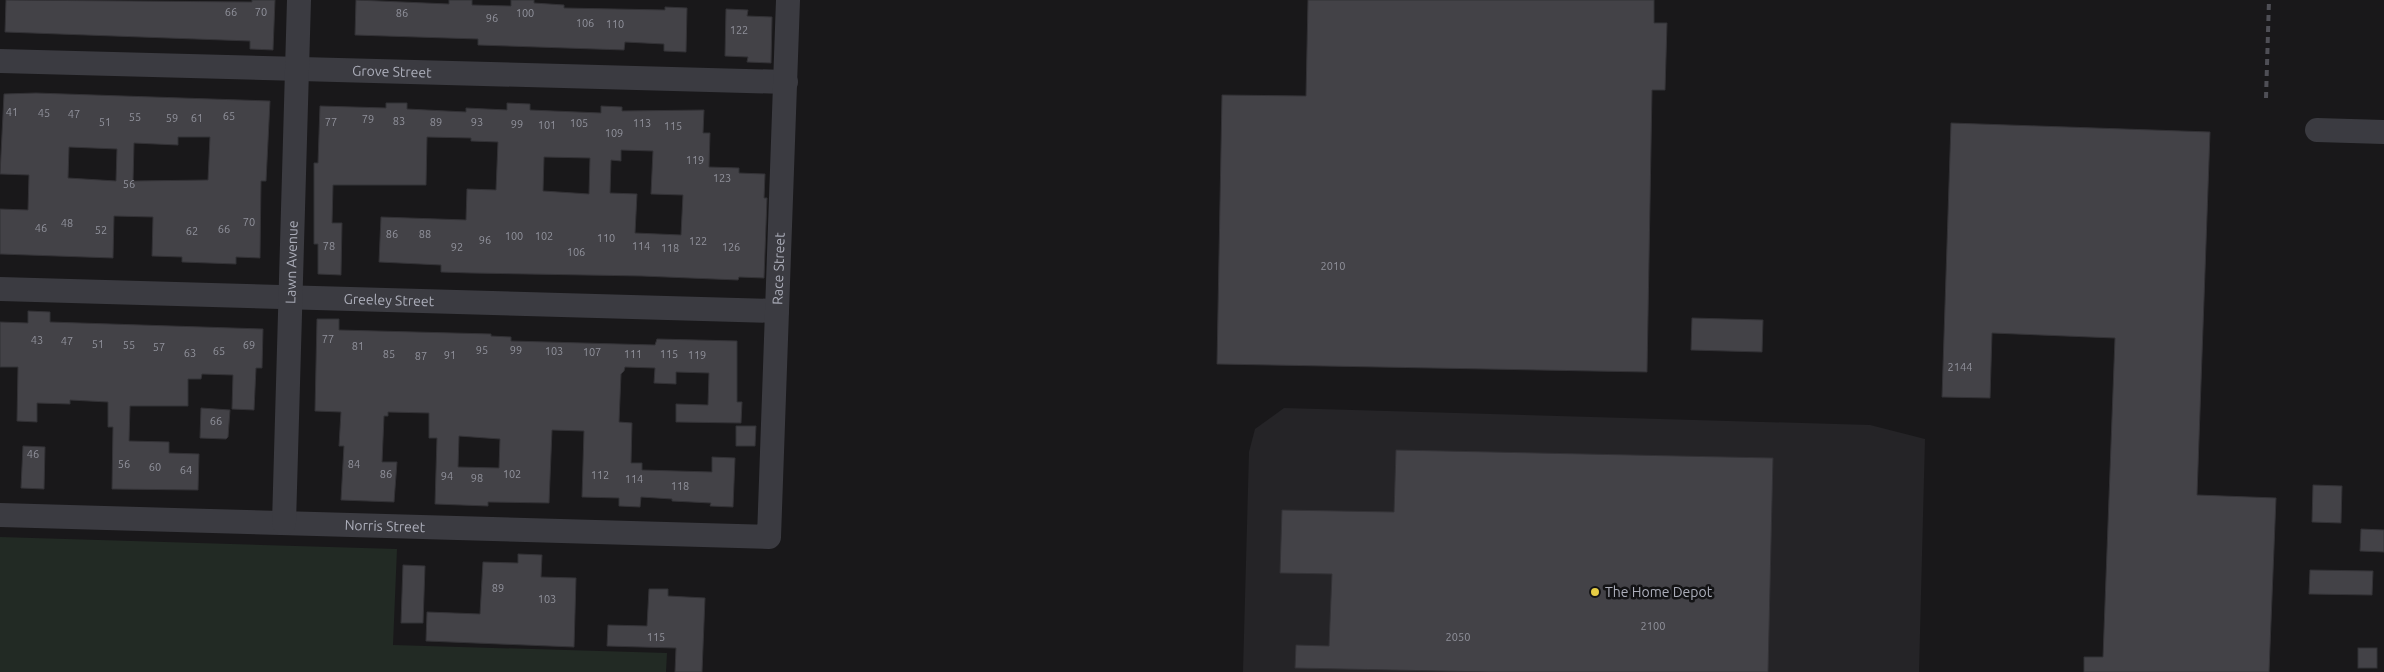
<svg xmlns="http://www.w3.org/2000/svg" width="2384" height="672" font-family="Ubuntu,sans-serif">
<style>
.built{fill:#252427}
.green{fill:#222a24}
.building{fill:#434247;stroke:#333236;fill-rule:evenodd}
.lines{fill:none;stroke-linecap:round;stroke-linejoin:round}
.minor{stroke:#3b3b41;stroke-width:24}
.rail{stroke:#4f4f56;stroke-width:4;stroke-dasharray:6 5;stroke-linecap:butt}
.poi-dot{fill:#e6cc44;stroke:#131315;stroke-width:2}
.labels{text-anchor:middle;stroke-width:5;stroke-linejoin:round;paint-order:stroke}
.number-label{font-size:11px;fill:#91929c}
.street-label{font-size:14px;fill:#abadb9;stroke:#131315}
.poi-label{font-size:14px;fill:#abadb9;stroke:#131315;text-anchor:start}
</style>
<rect width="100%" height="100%" fill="#19181a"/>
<polygon class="built" points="1284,408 1870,425 1925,439 1919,672 1243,672 1249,452 1255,429"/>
<polygon class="green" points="0,537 397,549 393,645 667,653 666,672 0,672"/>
<g class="building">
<polygon points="6,0 252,2 252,0 275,0 273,50 250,49 250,41 5,32"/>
<polygon points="356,0 449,4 449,0 472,0 472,5 511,6 511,0 534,0 534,3 564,5 564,8 665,10 665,7 687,8 686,52 664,51 664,44 625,42 624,50 478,45 478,39 355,35"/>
<polygon points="1308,0 1654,0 1654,23 1667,23 1665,90 1652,90 1647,372 1217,364 1222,95 1306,96"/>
<polygon points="726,9 748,10 747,16 772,17 771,63 747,62 748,57 725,56"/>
<path d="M36 93 270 101 266 181H261L260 258 236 257V264L182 262V257L152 256 153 217 114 216 113 258 0 254V209L28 210 29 175 0 174 4 94ZM178 137H210L208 180 133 181 134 143 178 145ZM69 147 117 149 116 181 68 178Z"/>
<path d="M386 103H407V109L466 112V108L507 110V103L530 104V110L601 113V106L622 107V111L704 110 703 133H710L709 167 739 168V173L765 174 764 198H767L764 278 739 277 738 280 642 276 471 273 441 272V265L379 262 381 217 466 220 467 189 496 190 498 142 471 141V138L427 137 426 185H333L332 223H342L341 275 318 274V244H314V163H318L320 106 386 108ZM621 150 653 151 651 194 683 195 681 235 635 233 637 194 610 193 611 160 621 161ZM544 157 590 158 589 194 543 191Z"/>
<polygon points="1951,123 2210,132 2197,495 2276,498 2269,672 2084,672 2084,657 2103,657 2115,338 1992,333 1990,398 1942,397"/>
<polygon points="28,311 50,312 50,322 263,329 262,368 256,368 254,410 232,409 233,375 202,374 201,379 188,379 188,406 130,406 129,441 169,442 169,453 199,454 198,490 112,489 113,427 108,427 108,402 70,400 70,404 37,403 37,422 17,421 18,367 0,367 0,322 28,323"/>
<polygon points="1692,318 1763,320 1762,352 1691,350"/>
<path d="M317 319H339V330L491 334V336L511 337V341L655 345 657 339 737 341V402H742L741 423 676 422V404L708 405 709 373 676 372V384L654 383 655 368 625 367 624 371 621 374 619 422 632 423 631 463H642V470L712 472V457L735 458 733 507 710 506 711 503 672 501V499L641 497 640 507 619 506V498L582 497 584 431 552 430 549 503 488 502V506L435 504 437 438H429V413L388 412V416H384L382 462H397L394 502 341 500 344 446H339L341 412 315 411ZM459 436 500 439 499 468 458 467Z"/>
<polygon points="201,408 230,410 228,437 226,439 200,438"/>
<polygon points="736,426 756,426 755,446 736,446"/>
<polygon points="23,446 45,447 44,489 21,488"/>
<polygon points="1396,450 1773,458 1768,672 1488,672 1295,668 1296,645 1329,646 1332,574 1280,573 1282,510 1394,512"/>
<polygon points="2313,485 2342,486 2341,523 2312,522"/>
<polygon points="2361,529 2384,530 2384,552 2360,551"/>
<polygon points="518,554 542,555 541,577 576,578 574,647 426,641 427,612 480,614 483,562 518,563"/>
<polygon points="403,565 425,566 423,623 401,623"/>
<polygon points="2310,570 2373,571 2372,595 2309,594"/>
<polygon points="649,589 668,589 668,596 705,598 702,672 675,672 676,648 607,646 608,625 647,626"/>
<rect x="2358" y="648" width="19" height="20"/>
</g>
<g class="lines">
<g class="minor">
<path id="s1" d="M0 61 786 82"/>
<polyline points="2317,130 2384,132"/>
<path id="s2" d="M0 289 777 311"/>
<path id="s3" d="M0 515 769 537 788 0"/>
<path id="s4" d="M284 523 299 0"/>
</g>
<polyline class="rail" points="2266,98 2269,0"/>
</g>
<circle class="poi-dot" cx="1595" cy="592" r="5"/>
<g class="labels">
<g class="number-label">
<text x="231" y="16">66</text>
<text x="261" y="16">70</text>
<text x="402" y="17">86</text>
<text x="525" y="17">100</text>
<text x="492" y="22">96</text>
<text x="585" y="27">106</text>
<text x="615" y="28">110</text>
<text x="739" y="34">122</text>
<text x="12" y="116">41</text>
<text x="44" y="117">45</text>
<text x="74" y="118">47</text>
<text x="229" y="120">65</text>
<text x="135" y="121">55</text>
<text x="172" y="122">59</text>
<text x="197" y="122">61</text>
<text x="368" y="123">79</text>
<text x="399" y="125">83</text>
<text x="105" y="126">51</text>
<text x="331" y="126">77</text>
<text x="436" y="126">89</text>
<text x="477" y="126">93</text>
<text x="579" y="127">105</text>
<text x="642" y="127">113</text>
<text x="517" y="128">99</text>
<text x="547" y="129">101</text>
<text x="673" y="130">115</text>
<text x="614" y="137">109</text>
<text x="695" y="164">119</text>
<text x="722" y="182">123</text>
<text x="129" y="188">56</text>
<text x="249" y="226">70</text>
<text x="67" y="227">48</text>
<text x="41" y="232">46</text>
<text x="224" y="233">66</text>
<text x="101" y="234">52</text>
<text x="192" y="235">62</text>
<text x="392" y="238">86</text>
<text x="425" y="238">88</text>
<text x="514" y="240">100</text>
<text x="544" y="240">102</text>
<text x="606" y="242">110</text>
<text x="485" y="244">96</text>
<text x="698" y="245">122</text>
<text x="329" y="250">78</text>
<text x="641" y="250">114</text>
<text x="457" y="251">92</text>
<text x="731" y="251">126</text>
<text x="670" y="252">118</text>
<text x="576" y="256">106</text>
<text x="1333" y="270">2010</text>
<text x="328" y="343">77</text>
<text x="37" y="344">43</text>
<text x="67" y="345">47</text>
<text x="98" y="348">51</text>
<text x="129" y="349">55</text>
<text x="249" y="349">69</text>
<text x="358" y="350">81</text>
<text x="159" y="351">57</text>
<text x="482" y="354">95</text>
<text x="516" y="354">99</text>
<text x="219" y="355">65</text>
<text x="554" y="355">103</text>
<text x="592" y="356">107</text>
<text x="190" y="357">63</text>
<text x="389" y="358">85</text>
<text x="633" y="358">111</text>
<text x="669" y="358">115</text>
<text x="450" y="359">91</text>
<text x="697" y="359">119</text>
<text x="421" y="360">87</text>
<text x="1960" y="371">2144</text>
<text x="216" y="425">66</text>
<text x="33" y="458">46</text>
<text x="124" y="468">56</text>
<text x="354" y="468">84</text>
<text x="155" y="471">60</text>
<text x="186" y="474">64</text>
<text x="386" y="478">86</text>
<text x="512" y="478">102</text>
<text x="600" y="479">112</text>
<text x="447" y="480">94</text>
<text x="477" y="482">98</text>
<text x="634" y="483">114</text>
<text x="680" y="490">118</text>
<text x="498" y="592">89</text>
<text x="547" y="603">103</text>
<text x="1653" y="630">2100</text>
<text x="656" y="641">115</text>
<text x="1458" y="641">2050</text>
</g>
<g class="street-label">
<text dy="5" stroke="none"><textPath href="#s1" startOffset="392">Grove Street</textPath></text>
<text dy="5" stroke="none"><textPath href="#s4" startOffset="261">Lawn Avenue</textPath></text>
<text dy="5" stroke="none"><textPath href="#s3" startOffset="1038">Race Street</textPath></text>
<text dy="5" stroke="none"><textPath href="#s2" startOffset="389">Greeley Street</textPath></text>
<text dy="5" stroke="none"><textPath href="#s3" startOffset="385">Norris Street</textPath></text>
</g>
<g class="poi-label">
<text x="1605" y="597">The Home Depot</text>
</g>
</g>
</svg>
